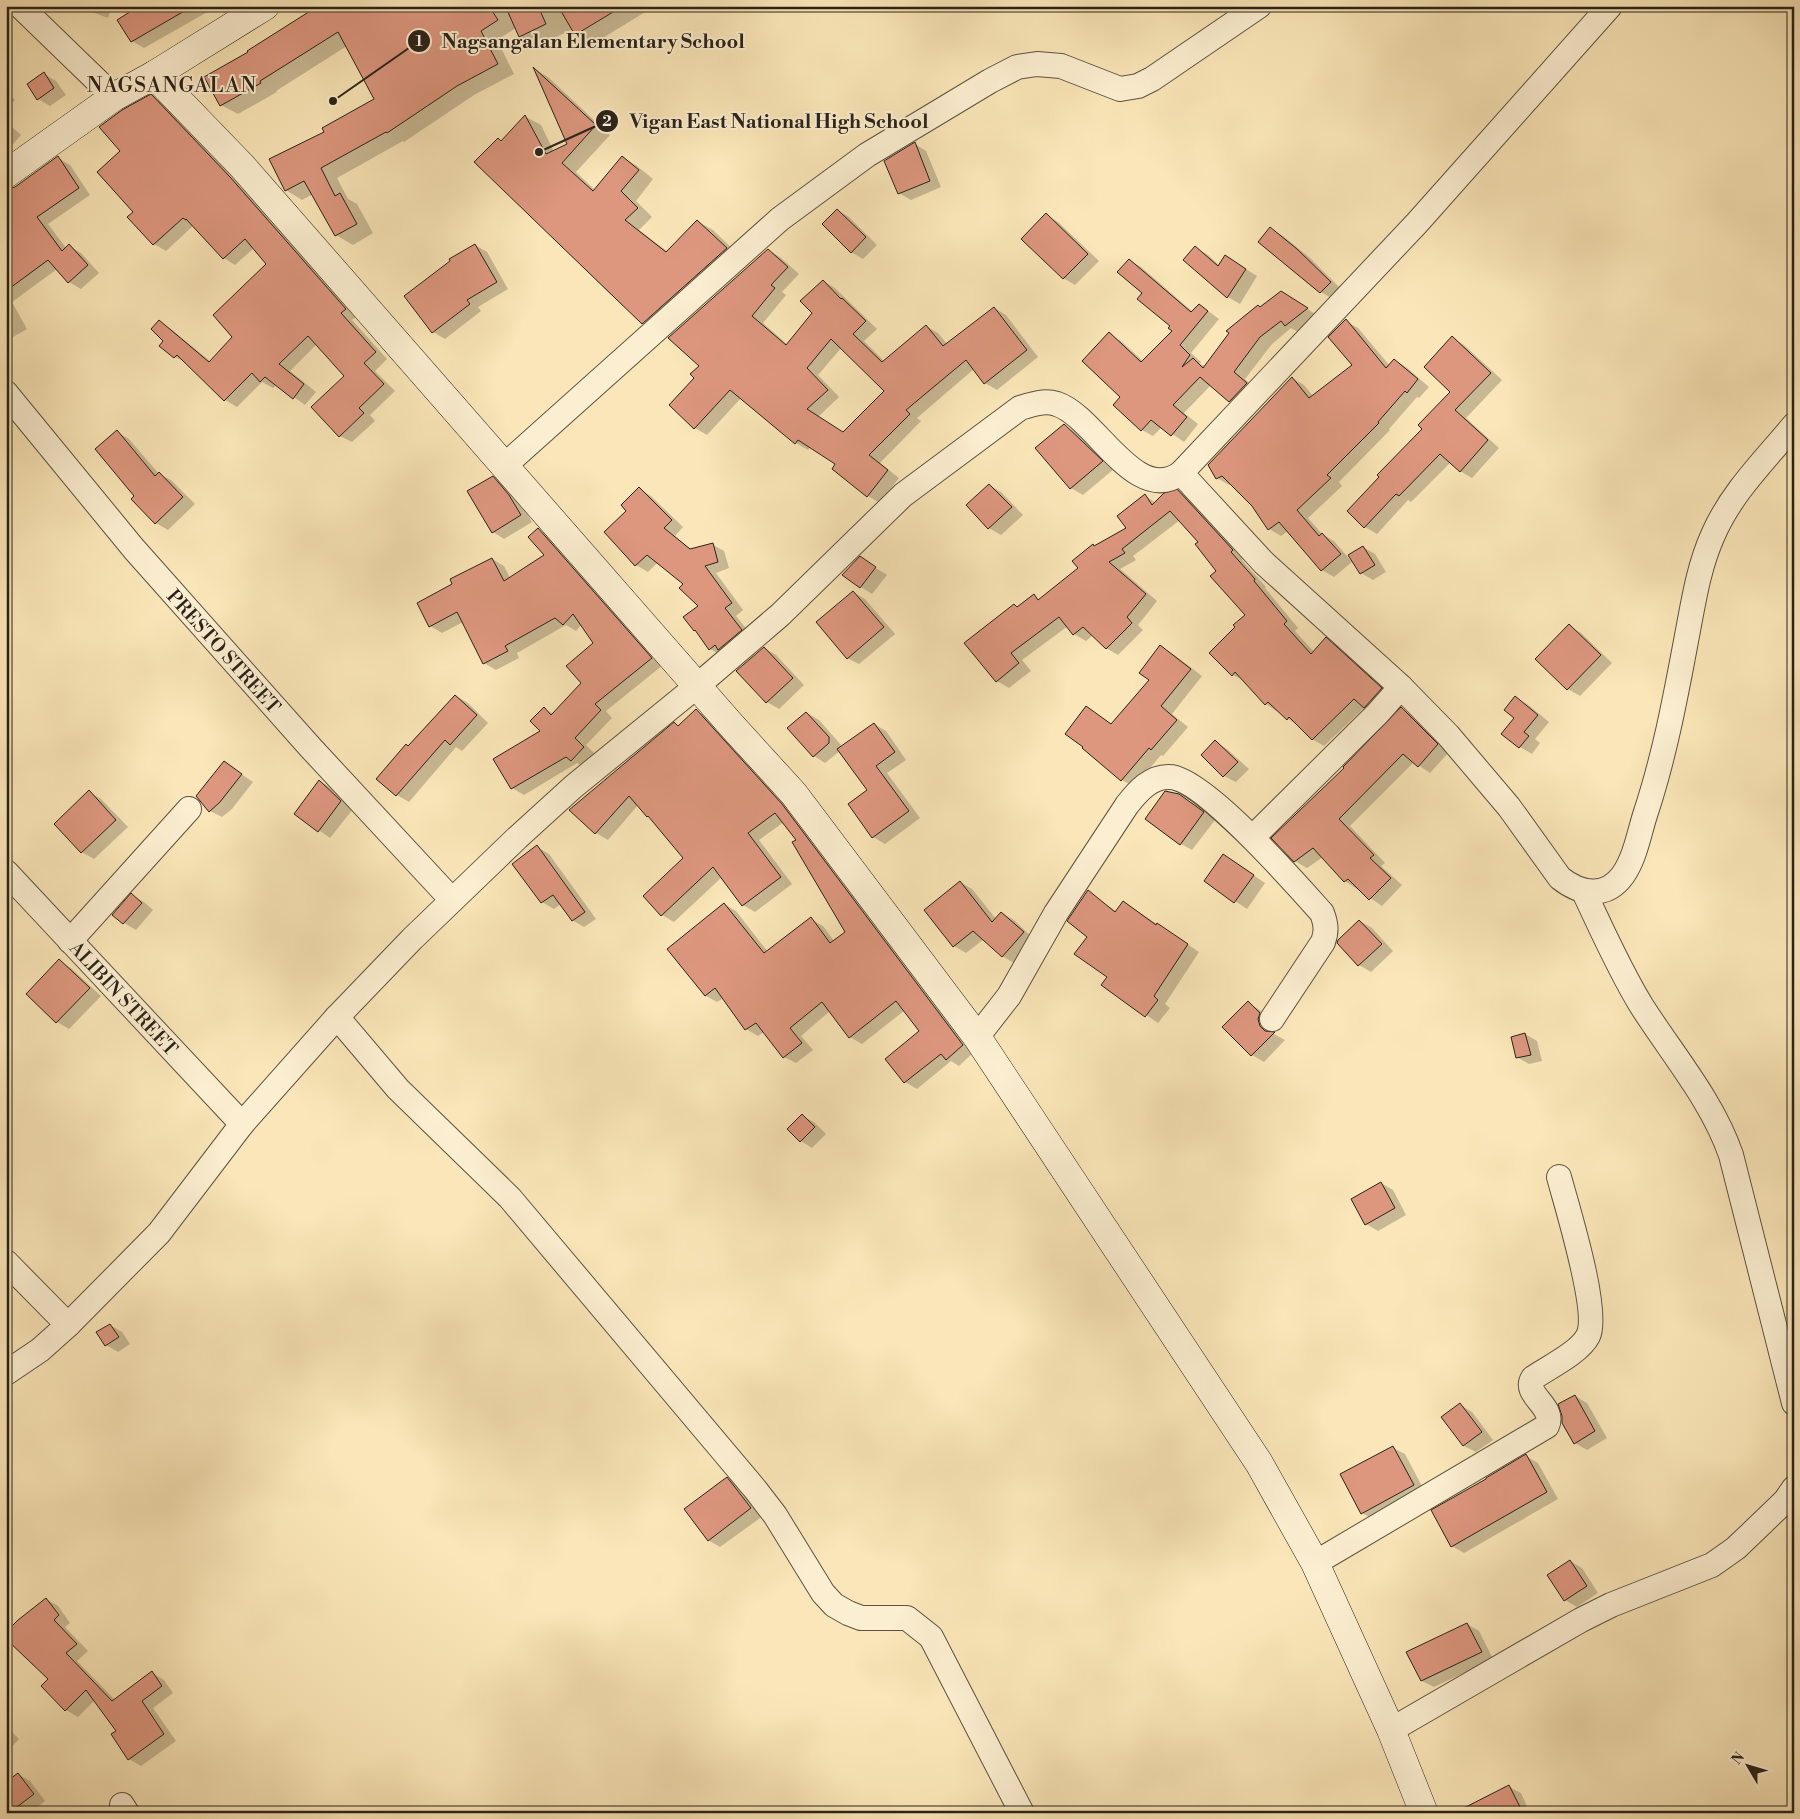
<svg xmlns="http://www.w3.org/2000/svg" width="1800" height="1819" font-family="'Libre Bodoni',serif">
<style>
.shadow{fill:#0003;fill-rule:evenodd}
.building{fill:#dd977f;stroke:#292218;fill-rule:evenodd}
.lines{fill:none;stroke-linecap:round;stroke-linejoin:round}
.street-casing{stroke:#5d5340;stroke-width:26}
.secondary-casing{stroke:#292218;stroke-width:29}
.street{stroke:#fcefd1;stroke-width:24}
.secondary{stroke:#fcefd1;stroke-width:28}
.labels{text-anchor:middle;stroke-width:4;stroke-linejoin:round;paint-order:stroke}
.street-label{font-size:19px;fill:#292218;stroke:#fcefd1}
.quarter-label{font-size:21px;letter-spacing:1px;fill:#292218;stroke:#fcefd1}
.leader{fill:none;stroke:#292218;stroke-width:2}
.callout-dot{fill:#292218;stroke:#fcefd1;stroke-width:2}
.mark-label{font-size:15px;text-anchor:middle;font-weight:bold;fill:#fff}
.callout-label{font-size:20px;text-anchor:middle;font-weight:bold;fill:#292218;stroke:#fcefd1;stroke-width:4;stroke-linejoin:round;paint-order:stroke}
</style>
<rect width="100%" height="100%" fill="#fae6b8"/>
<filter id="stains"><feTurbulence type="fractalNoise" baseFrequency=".004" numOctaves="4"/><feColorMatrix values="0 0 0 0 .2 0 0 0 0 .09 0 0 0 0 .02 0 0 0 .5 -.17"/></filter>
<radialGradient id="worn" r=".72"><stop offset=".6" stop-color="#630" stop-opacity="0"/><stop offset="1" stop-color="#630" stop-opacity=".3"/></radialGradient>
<g class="shadow">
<polygon points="76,6 112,6 108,18"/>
<polygon points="143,6 218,6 144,48 132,41"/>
<polygon points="320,6 655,6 593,44 576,34 573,29 537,46 520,36 516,28 497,40 514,74 474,95 404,142 403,141 337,178 348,199 357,204 373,233 353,245 336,235 313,194 302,200 286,190 325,132 375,99 347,46 276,91 277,92 238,114 221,105 250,53"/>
<polygon points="536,70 548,77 610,135 576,172 595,190 622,157 637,166 653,179 636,201 652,217 639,230 668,252 697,221 713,230 741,257 658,332 642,323 606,290 550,232 502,142 526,117 541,125 554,152 569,144"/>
<polygon points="44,74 56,81 66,95 50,106 38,99"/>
<polygon points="6,92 15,100 6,110"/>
<polygon points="151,96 163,103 242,185 357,316 352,320 387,359 375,371 395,391 370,415 375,421 352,442 340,436 346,376 317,344 290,371 316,392 305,405 277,385 273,388 262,382 237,407 225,400 188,363 175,357 160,346 164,341 159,322 171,329 211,362 234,338 268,264 254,248 235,265 224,258 194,225 166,251 154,244 129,217 135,212 122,151"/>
<polygon points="6,122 21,135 7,151 6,151"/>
<polygon points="915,144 926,151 941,187 911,200 899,193"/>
<polygon points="58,158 70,165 90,195 48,224 66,248 69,246 81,253 99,273 81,289 69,282 57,269 12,302 27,329 6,341 6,191 16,188"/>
<polygon points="837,210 849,217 877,245 863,259 851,252"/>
<polygon points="1046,215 1058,222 1099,261 1075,285 1063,278"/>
<polygon points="1271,229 1283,236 1309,257 1342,290 1333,299 1321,292"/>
<polygon points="475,245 487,252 508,289 478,307 481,311 445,339 433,332"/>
<polygon points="1196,248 1208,255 1220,266 1238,264 1257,276 1240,304 1228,297"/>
<path d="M768 250 780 257 799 274 782 292 786 295 763 323 788 345 814 313 823 281 835 288 877 329 864 341 885 362 926 326 938 333 947 344 994 308 1006 315 1038 357 997 390 985 383 974 369 917 418 921 421 880 463 899 478 880 503 868 496 837 464 811 446 808 450 796 443 741 398 707 435 695 428V378L701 366ZM842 347 886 391 844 434 818 417 839 397 818 375Z"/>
<polygon points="1129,260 1141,267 1193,312 1200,305 1219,319 1191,353 1201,362 1200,364 1205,366 1261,308 1293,299 1318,316 1298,332 1291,328 1272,344 1245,379 1258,391 1242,408 1230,401 1211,385 1184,413 1198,424 1184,442 1162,427 1153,436 1142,430 1122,397 1109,334 1121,341 1144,362 1174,331 1143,293"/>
<polygon points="1346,321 1358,328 1390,366 1394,360 1406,367 1429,387 1419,398 1417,397 1389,429 1390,430 1339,482 1342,486 1308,518 1322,534 1334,541 1352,562 1334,577 1322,570 1288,531 1281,536 1269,529 1253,506 1231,484 1229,485 1217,478 1209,465 1292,378 1304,385 1313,396 1353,365"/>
<polygon points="1452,338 1464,345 1502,380 1466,418 1499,448 1472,478 1460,471 1451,462 1411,502 1408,500 1377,534 1365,527 1348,511 1424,429 1451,392"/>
<polygon points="1064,425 1076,432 1114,469 1083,495 1071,488"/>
<polygon points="117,432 129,439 159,474 171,480 195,504 168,530 156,523 133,499 136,496"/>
<polygon points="493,478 505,485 521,503 532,522 504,539 493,532"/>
<polygon points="989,485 1001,492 1023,515 1001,535 989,528"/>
<polygon points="640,489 651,496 683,527 675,536 692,550 712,544 724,551 729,568 716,573 743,610 736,616 753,637 721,655 710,649 698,632 694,630 700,606 685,584 658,562 648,572 636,565 605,532 628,511"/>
<polygon points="1177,491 1190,498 1244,557 1242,560 1266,587 1265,588 1298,628 1295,631 1314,652 1326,639 1338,646 1393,696 1376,714 1365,707 1324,746 1312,739 1299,726 1266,704 1245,681 1233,675 1247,615 1200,542 1180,520 1133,556 1136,560 1120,569 1157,601 1138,625 1143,630 1118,655 1106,648 1093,635 1086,641 1074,634 1068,626 1022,660 1031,671 1009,688 997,681 1018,608 1034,596 1040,600 1080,568 1095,547 1128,528 1145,496 1156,503"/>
<polygon points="538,530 550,537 663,665 606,711 612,718 586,745 596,755 584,767 577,763 524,795 512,788 495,760 542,731 544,709 554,714 583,683 595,643 582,624 576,631 566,625 517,653 519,658 496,670 484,663 463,622 442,633 430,626 454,584 492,559 504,566 510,578 546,556"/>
<polygon points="1363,547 1375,554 1386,572 1373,580 1361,573"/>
<polygon points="860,558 887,575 872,594 861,587"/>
<polygon points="853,592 865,599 895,634 859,664 847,658"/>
<polygon points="1569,626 1581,633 1612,663 1580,696 1568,689"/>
<polygon points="1161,647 1173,654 1202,676 1172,714 1188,727 1163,756 1161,755 1134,787 1122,780 1083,748 1086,708 1112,725 1151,680"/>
<polygon points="764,648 776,655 804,685 779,709 767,702 738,671"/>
<polygon points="456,696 468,703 488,723 462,751 456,747 409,802 397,795 377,778"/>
<polygon points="1515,698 1527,704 1549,722 1535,739 1540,743 1532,754 1520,747 1515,718"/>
<polygon points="1402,709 1414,716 1449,752 1430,773 1414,762 1350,826 1385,863 1381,866 1402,885 1382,906 1345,881 1323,857 1307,868 1295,861 1273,838 1346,768"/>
<polygon points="697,711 708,717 794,812 974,1052 959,1066 951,1061 917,1089 905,1082 921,1031 905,1010 862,1044 850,1037 830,1011 801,1036 813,1050 796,1063 784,1057 764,1032 758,1036 746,1029 724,998 717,1002 706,996 724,904 736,911 768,952 811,919 823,926 834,941 847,933 798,840 784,822 759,840 792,884 755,912 743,905 722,877 674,922 662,915 645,896 685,859 653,820 647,816 638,805 608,840 596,833 675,724 679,726"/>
<polygon points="807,713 819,720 841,745 841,748 874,724 886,731 906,760 887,773 920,818 885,844 873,837 869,790 840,751 825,763 814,756"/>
<polygon points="1215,742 1227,749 1249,769 1236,782 1224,776"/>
<polygon points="225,763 253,782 232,809 222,817 210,811"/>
<polygon points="320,781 331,788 353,809 330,838 296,814"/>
<polygon points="89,792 101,799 128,827 94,859 82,852 55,824"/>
<polygon points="1191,803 1215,820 1192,850 1181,844"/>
<polygon points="537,847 549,854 596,919 584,927 572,920 561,904 554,909 542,902"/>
<polygon points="1235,863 1265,883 1247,909 1205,881"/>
<polygon points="960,882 972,889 996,919 1002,913 1014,920 1035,940 1014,963 1002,956 984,939 966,953 954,946"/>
<polygon points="1088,892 1117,912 1124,902 1199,952 1165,1004 1170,1008 1158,1023 1103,985 1109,977 1088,937"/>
<polygon points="132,895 144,902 153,910 136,930 124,923 114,915"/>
<polygon points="1360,921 1372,928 1393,951 1371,972 1359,965"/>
<polygon points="59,961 71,968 101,996 69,1029 57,1022 27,994"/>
<polygon points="1248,1003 1260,1010 1271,1021 1270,1026 1272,1033 1285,1040 1264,1062 1252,1055"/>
<polygon points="1525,1034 1537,1041 1542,1061 1529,1064 1517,1057"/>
<polygon points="802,1116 814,1122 826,1134 812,1148 801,1141"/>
<polygon points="1381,1183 1393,1190 1406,1215 1378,1231 1366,1224"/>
<polygon points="110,1325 122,1332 130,1344 118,1352 106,1345"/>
<polygon points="1575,1396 1587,1403 1607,1438 1587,1450 1575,1443"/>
<polygon points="1460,1405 1472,1412 1493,1440 1476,1452 1464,1446 1443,1417"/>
<polygon points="6,1431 12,1438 6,1443"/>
<polygon points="1393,1448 1405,1454 1425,1492 1374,1520 1362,1513"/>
<polygon points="1526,1456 1538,1463 1558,1499 1464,1553 1452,1546"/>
<polygon points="727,1478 739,1485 763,1516 720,1547 708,1540"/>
<polygon points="1570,1561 1582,1568 1598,1593 1577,1607 1565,1600"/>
<polygon points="46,1599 58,1606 70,1623 65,1627 88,1651 77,1661 115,1700 152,1673 164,1680 173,1693 153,1708 176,1741 141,1766 129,1759 118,1731 95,1700 78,1717 66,1710 50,1679"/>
<polygon points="1467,1624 1479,1631 1493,1659 1434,1687 1422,1681"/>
<polygon points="6,1726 19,1739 6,1753"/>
<polygon points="18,1774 30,1781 45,1801 30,1813 14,1813 11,1811"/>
<polygon points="1509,1787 1521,1793 1530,1813 1460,1813"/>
</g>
<g class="building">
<polygon points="139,6 193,6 131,42 117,20"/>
<polygon points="318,6 489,6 498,20 481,31 498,64 457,86 387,133 386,132 321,168 335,196 340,193 357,224 335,236 304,181 285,191 269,159 324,132 322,128 374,99 338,32 260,81 261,83 220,106 204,77 248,52 247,51"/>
<polygon points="516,6 538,6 546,24 519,37 507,10"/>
<polygon points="558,6 623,6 575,35"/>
<polygon points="533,67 596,125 562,163 593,191 622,156 639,170 621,191 638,208 625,220 666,252 697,220 727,248 642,324 474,162 498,138 501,141 525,115 546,154 567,144"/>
<polygon points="44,72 54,88 37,100 27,84"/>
<polygon points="151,94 230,177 346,309 341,313 376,352 364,363 384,384 359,408 364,413 339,437 311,407 344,376 308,336 279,364 304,384 293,399 265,377 260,382 252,373 224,401 177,355 174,358 159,346 163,341 151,329 159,320 209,362 232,337 213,315 266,264 245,239 223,259 186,219 186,220 183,218 153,245 127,217 133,212 97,172 120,151 99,127 122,110"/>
<polygon points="915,142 930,181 898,194 884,161"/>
<polygon points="58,156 79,188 37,217 62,251 69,244 88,265 68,283 48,260 6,291 6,189 15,187"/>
<polygon points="837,209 866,237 851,253 822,224"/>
<polygon points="1046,213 1088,254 1063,279 1021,239"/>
<polygon points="1270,227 1297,249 1331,282 1320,293 1258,242"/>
<polygon points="475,244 497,282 467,300 470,304 432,333 404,296 450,261 449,259"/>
<polygon points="1195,246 1218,266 1225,255 1246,269 1227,298 1183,260"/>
<path d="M768 249 788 267 771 285 775 288 752 316 786 345 812 313 800 301 823 280 841 299 842 298 866 321 853 334 882 362 926 325 943 346 994 307 1027 350 984 384 966 360 906 410 910 414 869 455 888 470 867 497 832 469 835 464 798 440 795 444 730 390 694 429 669 405 694 378 690 374 699 366 668 338ZM831 339 884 391 843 432 807 409 828 390 807 368Z"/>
<polygon points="1129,259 1191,312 1199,304 1208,311 1180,345 1190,355 1182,367 1193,358 1203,368 1229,333 1226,331 1258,305 1260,307 1281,291 1308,308 1285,326 1281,321 1260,337 1234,372 1247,383 1229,402 1200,377 1173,405 1187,417 1171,436 1151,420 1141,431 1113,405 1120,397 1082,361 1109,332 1141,362 1172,331 1168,328 1170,326 1137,299 1142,293 1117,272"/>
<polygon points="1346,319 1386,368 1394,359 1418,379 1407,393 1405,391 1378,422 1379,423 1327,475 1331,478 1297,510 1319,536 1322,533 1341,554 1321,571 1279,522 1268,530 1252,506 1222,476 1216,479 1208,465 1292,377 1309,398 1352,365 1328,337"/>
<polygon points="1452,336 1491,373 1455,410 1488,440 1460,472 1440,454 1399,496 1396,494 1364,528 1347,511 1379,477 1377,475 1422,429 1418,425 1450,392 1424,367"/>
<polygon points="1064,424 1103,461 1070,489 1035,448"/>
<polygon points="117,430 155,476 159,472 183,497 155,524 131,499 134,496 95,449"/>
<polygon points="493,476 509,495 521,515 492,533 467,491"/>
<polygon points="989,484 1012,507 988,529 966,505"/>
<polygon points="639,487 672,520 664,528 690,549 713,543 718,562 705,566 732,603 725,608 742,630 718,650 715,645 709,650 695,630 694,631 683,617 698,606 679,588 683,584 647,555 635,566 604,532 626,511 621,505"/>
<polygon points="1177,489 1233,550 1231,552 1255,579 1254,581 1287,621 1284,624 1311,654 1326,637 1382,688 1364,708 1354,699 1312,740 1289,717 1287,720 1268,702 1265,705 1235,672 1232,676 1209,653 1235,627 1233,625 1245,615 1210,576 1216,571 1195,544 1198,542 1170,511 1122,549 1125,553 1109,562 1146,594 1127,617 1132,623 1106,649 1083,627 1073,635 1059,617 1011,653 1019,663 996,682 964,643 1014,604 1017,607 1034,594 1038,600 1078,568 1072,561 1093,544 1094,546 1126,528 1117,516 1145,494 1152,505 1164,493"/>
<polygon points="538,528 652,658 595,704 601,710 575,738 584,747 571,761 566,757 511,789 493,759 540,731 530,721 544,707 551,715 581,683 566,666 593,643 573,614 563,625 555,618 505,646 508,651 483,664 457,612 429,627 417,603 452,584 450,579 492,558 504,581 544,555 528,537"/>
<polygon points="1363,546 1375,565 1360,574 1348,555"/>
<polygon points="860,556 876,567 860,588 842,575"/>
<polygon points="853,591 884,627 847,659 816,622"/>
<polygon points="1569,624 1601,655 1567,690 1535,659"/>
<polygon points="1160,645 1191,669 1161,706 1177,720 1151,750 1149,748 1121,781 1082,748 1083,747 1065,734 1086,706 1111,724 1149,680 1139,673"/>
<polygon points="764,647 793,678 766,703 736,671"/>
<polygon points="455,695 477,715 450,745 445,740 396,796 376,779 406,744 408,746"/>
<polygon points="1515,696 1538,715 1524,732 1529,736 1519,748 1501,734 1514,718 1504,710"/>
<polygon points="1401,707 1438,744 1418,767 1403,754 1339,819 1374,855 1370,858 1391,878 1369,900 1348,879 1344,882 1313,848 1294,862 1271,838 1344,768 1343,767"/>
<polygon points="696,709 782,804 963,1045 946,1060 941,1054 904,1083 885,1059 919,1031 896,1001 849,1038 822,1002 790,1028 802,1043 783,1058 756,1023 745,1030 715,988 705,996 667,949 724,903 764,953 811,917 830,943 845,932 792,842 796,840 775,813 748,833 781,877 742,906 713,867 661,916 643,896 683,858 648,816 647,817 629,796 595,834 569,810 674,722 678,726"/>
<polygon points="806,712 829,737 829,743 813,757 787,728"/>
<polygon points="874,723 895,752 876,766 909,811 872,838 848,804 867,790 837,749"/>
<polygon points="1215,740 1238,762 1223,777 1201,755"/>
<polygon points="224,761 242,774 220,802 209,812 196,796"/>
<polygon points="319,780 341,801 318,832 294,814"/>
<polygon points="89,790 116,820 81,853 54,824"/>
<polygon points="1165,791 1179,794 1204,812 1180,845 1145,819"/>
<polygon points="537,845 585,912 572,921 553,895 541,903 512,864"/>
<polygon points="1223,854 1254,875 1234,903 1204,881"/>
<polygon points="960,881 992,922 1001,912 1024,932 1002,957 973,931 953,947 924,910"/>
<polygon points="1088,890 1115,912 1123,901 1156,925 1157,923 1188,944 1154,996 1158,1000 1145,1017 1101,985 1107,977 1074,954 1087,937 1067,921"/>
<polygon points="131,893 142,903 123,924 112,915"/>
<polygon points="1359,920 1382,944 1358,966 1337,943 1338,940"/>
<polygon points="59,959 90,988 56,1023 26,994"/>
<polygon points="1248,1001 1260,1013 1258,1019 1260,1026 1265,1031 1275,1032 1251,1056 1222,1027"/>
<polygon points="1525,1033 1531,1055 1516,1058 1511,1037"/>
<polygon points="802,1114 815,1127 800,1142 787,1129"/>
<polygon points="1381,1182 1395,1208 1365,1225 1351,1199"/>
<polygon points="110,1324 119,1337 105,1346 96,1332"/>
<polygon points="1575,1395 1595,1431 1574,1444 1562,1423 1562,1416 1558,1404"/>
<polygon points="1460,1403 1482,1432 1463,1446 1441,1417"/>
<polygon points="1393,1446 1414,1485 1361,1514 1340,1474"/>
<polygon points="1526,1454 1547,1492 1451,1547 1431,1510 1486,1479 1486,1478"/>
<polygon points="727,1477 751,1508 708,1541 684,1509"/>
<polygon points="1570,1560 1587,1586 1564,1601 1547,1575"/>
<polygon points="46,1598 59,1615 54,1620 77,1644 66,1653 112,1701 152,1671 162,1686 142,1701 164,1734 128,1760 111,1734 116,1731 86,1690 65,1711 41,1686 48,1679 6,1639 6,1632 18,1620"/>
<polygon points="1467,1623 1482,1652 1421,1681 1406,1652"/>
<polygon points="18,1773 34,1794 9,1813 6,1813 6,1782"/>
<polygon points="1509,1785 1523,1813 1454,1813"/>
</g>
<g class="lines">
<g class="street-casing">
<g id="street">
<polyline points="20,6 114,97"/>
<polyline points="6,393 134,549 310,747 452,900"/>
<polyline points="504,466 780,219 867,155 990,81 1017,67 1037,64 1061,66 1120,89 1138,86 1152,79 1259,6"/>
<path d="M1181 473 1264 563 1401 687 1448 735 1509 807 1560 878C1580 894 1606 899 1623 875 1635 858 1639 834 1645 815 1664 758 1675 700 1686 641 1693 605 1698 568 1713 535 1731 493 1765 460 1794 425"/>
<polyline points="1253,837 1377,714 1401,687"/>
<polyline points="6,872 242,1124"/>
<path d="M1584 892C1602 930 1619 969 1641 1005 1672 1054 1712 1100 1731 1155L1794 1403"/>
<polyline points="70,941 189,809"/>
<polyline points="337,1017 398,1089 510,1198 755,1489 775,1515 823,1593 834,1605 848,1613 861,1618 907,1618 931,1637 1022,1813"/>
<path d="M977 1037 1009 996 1056 913 1127 805C1138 791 1151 776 1170 777 1203 778 1297 885 1322 913 1326 924 1327 931 1323 942L1272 1019"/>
<polyline points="6,1262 68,1325"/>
<path d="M6 1373 40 1350 68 1325 159 1233 242 1124 337 1017 412 939 517 838 573 787 697 686 780 615 903 495 1020 408C1033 404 1044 400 1057 404 1096 417 1135 506 1181 473L1417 223 1610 6"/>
<path d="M1315 1563 1547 1426C1556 1406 1522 1395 1533 1378 1549 1367 1579 1353 1588 1336 1600 1312 1567 1207 1559 1177"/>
<polyline points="1391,1730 1581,1620 1611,1605 1712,1565 1736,1548 1785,1501 1794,1488"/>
<polyline points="122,1805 127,1813"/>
</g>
</g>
<g class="secondary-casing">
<g id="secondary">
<polyline points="154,75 242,166 732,726 794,794 977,1037 1259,1463 1315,1563 1391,1730 1424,1813"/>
<polyline points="6,174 114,97 154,75 265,6"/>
</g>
</g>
<use href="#street" class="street"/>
<use href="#secondary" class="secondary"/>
</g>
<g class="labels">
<g class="street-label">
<text transform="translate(224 651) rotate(48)" y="7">PRESTO STREET</text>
<text transform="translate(124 998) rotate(47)" y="7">ALIBIN STREET</text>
</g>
<g class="quarter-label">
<text x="172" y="92">NAGSANGALAN</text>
</g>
</g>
<path class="leader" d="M333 101L419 41M539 152L607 121"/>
<g class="callout-dot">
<circle cx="333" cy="101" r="5"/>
<circle cx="539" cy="152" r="5"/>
<circle cx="419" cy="41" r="12"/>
<circle cx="607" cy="121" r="12"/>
</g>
<g class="mark-label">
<text x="419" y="46">1</text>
<text x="607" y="126">2</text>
</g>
<g class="callout-label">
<text x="593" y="48">Nagsangalan Elementary School</text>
<text x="779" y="128">Vigan East National High School</text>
</g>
<rect width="1800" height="1819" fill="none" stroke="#fae6b8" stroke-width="25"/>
<rect x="8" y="8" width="1785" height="1804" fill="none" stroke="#292218" stroke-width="2.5"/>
<rect x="12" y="12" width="1775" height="1794" fill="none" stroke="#292218"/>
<g transform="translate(1748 1766) rotate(308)" stroke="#fcefd1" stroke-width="4" paint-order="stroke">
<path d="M0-4L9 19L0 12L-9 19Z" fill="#292218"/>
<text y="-8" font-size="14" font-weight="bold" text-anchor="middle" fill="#292218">N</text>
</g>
<rect width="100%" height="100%" filter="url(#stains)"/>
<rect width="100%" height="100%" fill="url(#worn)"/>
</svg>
